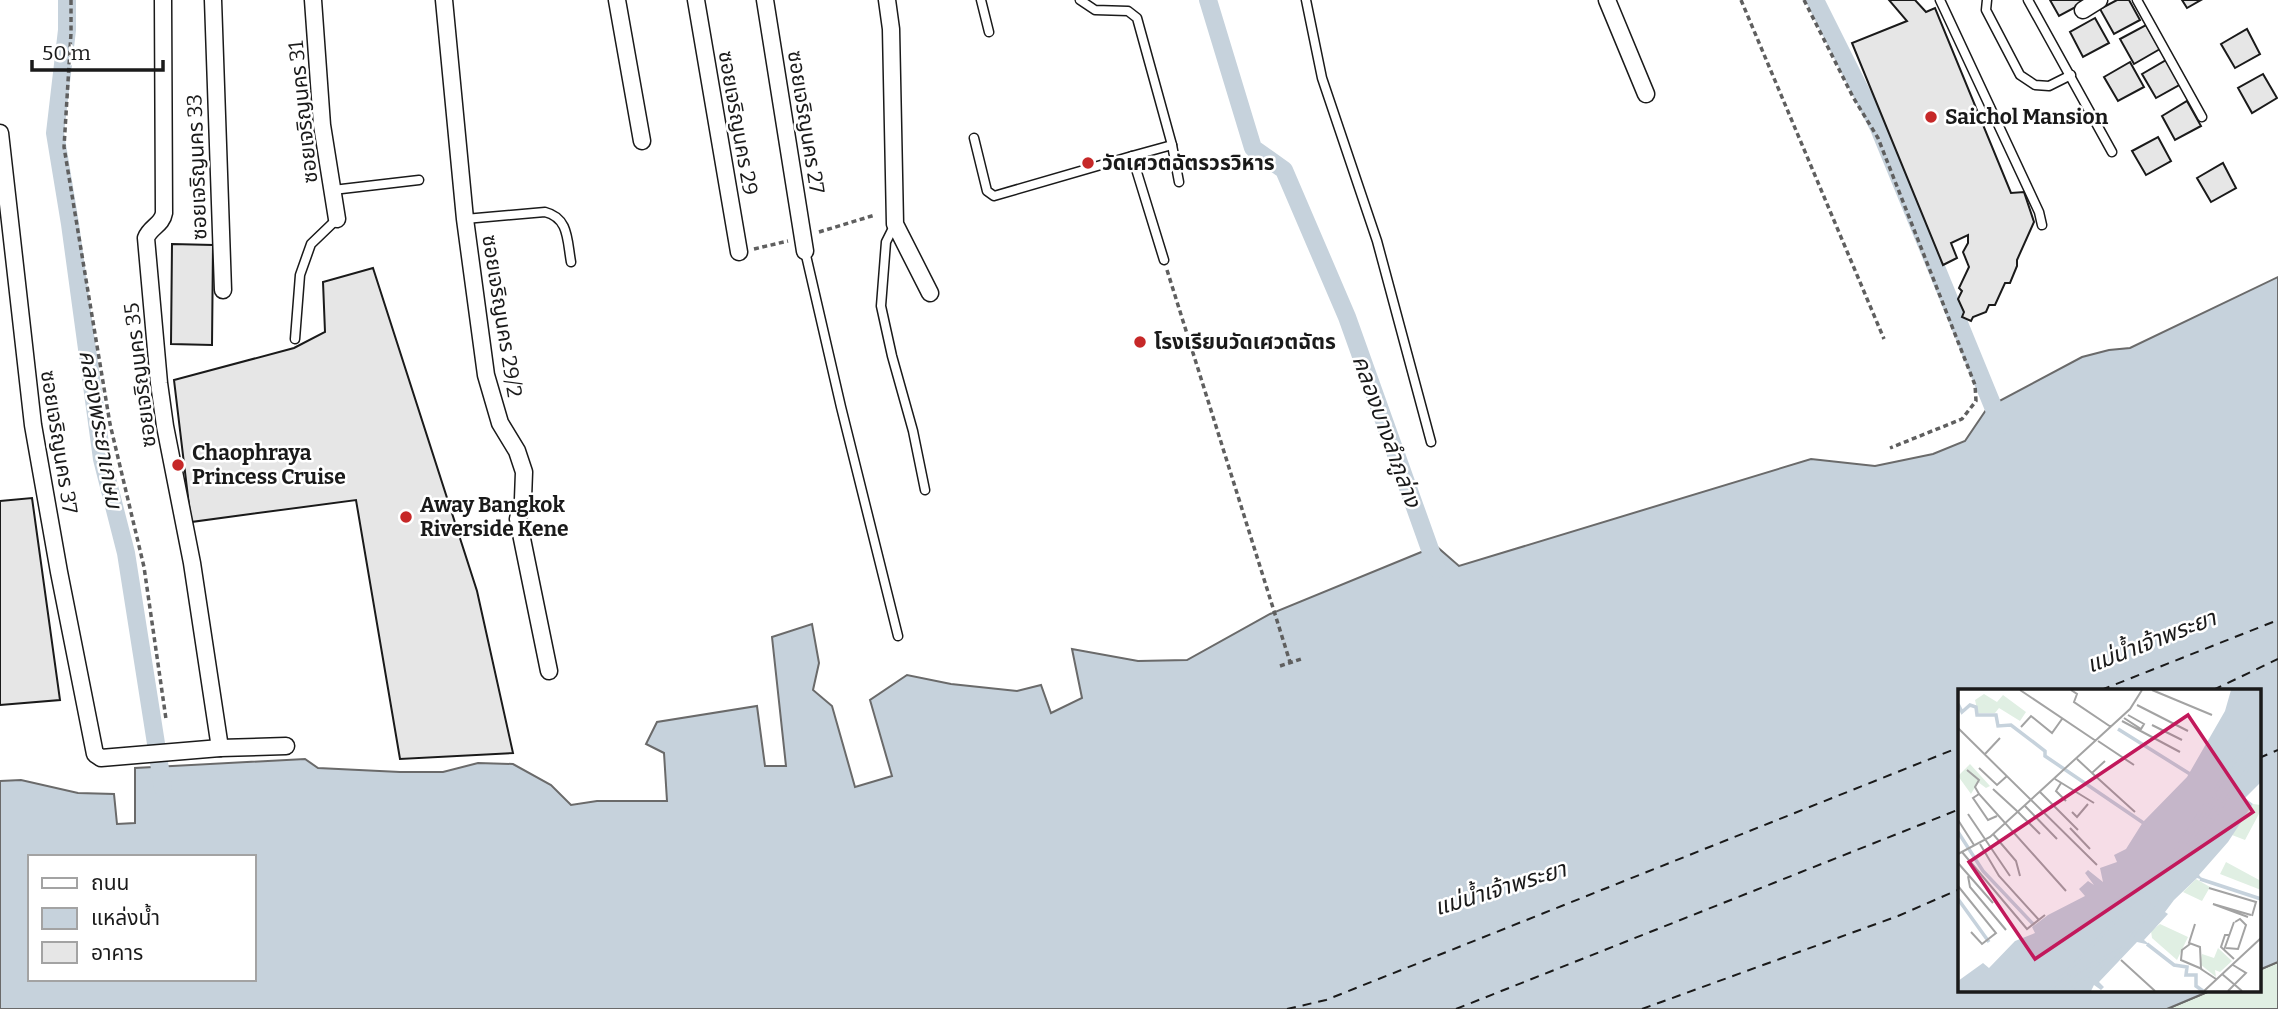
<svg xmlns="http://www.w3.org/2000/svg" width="2278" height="1009" font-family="Bitter,'Noto Sans Thai',serif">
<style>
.green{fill:#e0efe3;stroke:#6a6a6a;stroke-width:2}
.water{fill:#c6d2dc;stroke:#6a6a6a;stroke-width:2;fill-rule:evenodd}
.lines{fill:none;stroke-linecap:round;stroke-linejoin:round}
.canal{stroke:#c6d2dc;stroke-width:18}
.ferry{stroke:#1a1a1a;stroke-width:2;stroke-dasharray:9 7;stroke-linecap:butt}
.building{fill:#e6e6e6;stroke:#1a1a1a;stroke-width:2}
.lane-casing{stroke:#1a1a1a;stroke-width:11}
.street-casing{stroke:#1a1a1a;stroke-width:19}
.path{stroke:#5f5f5f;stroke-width:3.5;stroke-dasharray:5 3.5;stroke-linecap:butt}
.lane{stroke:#fff;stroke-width:8}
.street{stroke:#fff;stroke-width:16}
.poi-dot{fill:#c62828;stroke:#fff;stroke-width:2.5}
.labels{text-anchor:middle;stroke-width:5;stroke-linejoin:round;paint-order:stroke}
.street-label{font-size:21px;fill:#1a1a1a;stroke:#fff}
.poi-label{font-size:21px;font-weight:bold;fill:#1a1a1a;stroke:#fff;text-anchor:start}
.water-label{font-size:23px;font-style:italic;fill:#1a1a1a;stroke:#fff}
.inset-river{fill:none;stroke:#c6d2dc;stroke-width:3.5}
.inset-road{fill:none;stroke:#a3a3a3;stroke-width:2}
.view{fill:#c2185b;fill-opacity:0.15;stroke:#c2185b;stroke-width:3.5}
.inset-edge{fill:none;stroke:#1a1a1a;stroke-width:3.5}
</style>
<rect width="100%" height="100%" fill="#fff"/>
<polygon class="green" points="2278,962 2278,1009 2167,1009 2212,990 2259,990 2259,970"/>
<path class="water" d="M2278 277V962L2259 970V690H1960V990H2212L2167 1009H0V781L21 780 78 793 114 794 117 824 135 823V768L305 759 318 768 400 772H443L478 763 513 764 551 785 571 805 597 801H667L664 753 646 744 657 722 757 706 765 766H786L772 637 812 624 819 663 813 690 832 706 855 787 892 776 870 700 907 675 951 684 1017 691 1041 685 1051 713 1082 698 1072 649 1138 661 1187 660 1270 614 1436 546 1459 566 1811 459 1875 466 1933 454 1965 441 1988 407 2082 357 2109 350 2130 348ZM30 857H254V979H30Z"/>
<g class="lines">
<g class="canal">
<polyline points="67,0 67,30 55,133 70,224 102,459 126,553 163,788"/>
<polyline points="1208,0 1253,148 1284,170 1347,317 1437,569"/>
<polyline points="1815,0 1879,128 2001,426"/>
</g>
<g class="ferry">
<polyline points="2101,690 2278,620"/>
<polyline points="2213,690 2278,659"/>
<polyline points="2259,758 2278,750"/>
<polyline points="1287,1009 1326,1000 1960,747"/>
<polyline points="1456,1009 1960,809"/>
<polyline points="1642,1009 1898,916 1960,889"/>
</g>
</g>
<g class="building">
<polygon points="1889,0 1915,0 1926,12 1935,8 2011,193 2024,192 2034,222 2017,260 2017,266 2010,283 2005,283 1995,305 1989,305 1986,312 1973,317 1971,321 1962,317 1964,312 1958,299 1962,291 1959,288 1969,267 1963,252 1968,243 1968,235 1951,243 1957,258 1943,265 1852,43 1907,21"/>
<polygon points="2050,0 2084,0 2085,2 2059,16"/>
<polygon points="2117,0 2129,0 2140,20 2114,34 2100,9"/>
<polygon points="2182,0 2201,0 2187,8"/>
<polygon points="2095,18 2109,43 2083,57 2070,32"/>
<polygon points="2146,25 2160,49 2134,64 2120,39"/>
<polygon points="2247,29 2260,54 2235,68 2221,44"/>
<polygon points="2168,59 2181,84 2156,98 2142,74"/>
<polygon points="2130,62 2144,87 2118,101 2104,77"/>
<polygon points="2263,74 2277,98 2252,113 2238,88"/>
<polygon points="2187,101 2201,126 2175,140 2162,116"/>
<polygon points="2158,137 2171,161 2146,175 2132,151"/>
<polygon points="2223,163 2236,188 2211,202 2197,178"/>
<polygon points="172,244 213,245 212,345 171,344"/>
<polygon points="373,268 477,591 513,753 400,759 356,500 191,522 174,380 294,348 325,332 323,282"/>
<polygon points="32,498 60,700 0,705 0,501"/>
</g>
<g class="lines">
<g class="lane-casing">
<g id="lane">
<polyline points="981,0 989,32"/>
<polyline points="1080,0 1095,10 1128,11 1137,18 1172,145 1179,182"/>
<polyline points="1306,0 1322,78 1377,241 1431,442"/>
<polyline points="1940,0 2039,212 2042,225"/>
<polyline points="1987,0 1986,10 2020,75 2035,85 2049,86 2071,75"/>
<polyline points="2028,0 2112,152"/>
<polyline points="2137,0 2202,117"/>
<polyline points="974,138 987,191 994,196 1132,156"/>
<polyline points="333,190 419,180"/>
<path d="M465 219 545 212C569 218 567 240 571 262"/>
<polyline points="895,224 886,242 881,306 892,356 913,431 925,490"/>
<polyline points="805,251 841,407 898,636"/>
<polyline points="1164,260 1132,156 1172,145"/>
<polyline points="295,339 300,275 311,244 337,219"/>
</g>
</g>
<g class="street-casing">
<g id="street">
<path d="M163 0 164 213C162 225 150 227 146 238L159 383 165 426 192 563 220 748"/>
<polyline points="213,0 223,290"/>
<polyline points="313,0 322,125 337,219"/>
<polyline points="444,0 465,219 486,375 500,423 517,451 524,472 523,499 518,519 549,671"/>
<polyline points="617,0 642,141"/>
<polyline points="696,0 739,252"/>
<polyline points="765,0 805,251"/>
<polyline points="887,0 891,29 895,224 930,293"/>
<polyline points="1607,0 1646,94"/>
<polyline points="2083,10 2099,0"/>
<polyline points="0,133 33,425 59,572 95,754 101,758 220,748 286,746"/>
</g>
</g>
<g class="path">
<polyline points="71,0 71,33 64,147 110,424 144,567 166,719"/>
<polyline points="1741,0 1884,339"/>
<polyline points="1804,0 1853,97 1878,138 1975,385 1976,401 1962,419 1890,448"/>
<polyline points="819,232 875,215"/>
<polyline points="754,249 788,241"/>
<polyline points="1167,270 1290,662"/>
<polyline points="1280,666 1301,659"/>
</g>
<use href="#lane" class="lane"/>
<use href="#street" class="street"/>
</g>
<g class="poi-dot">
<circle cx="1931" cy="117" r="7"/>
<circle cx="1088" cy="163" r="7"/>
<circle cx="1140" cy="342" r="7"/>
<circle cx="178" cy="465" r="7"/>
<circle cx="406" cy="517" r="7"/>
</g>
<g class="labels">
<g class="street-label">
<text transform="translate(303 112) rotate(-96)" y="7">ซอยเจริญนคร 31</text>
<text transform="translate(806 122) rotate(81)" y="7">ซอยเจริญนคร 27</text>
<text transform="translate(738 123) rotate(80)" y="7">ซอยเจริญนคร 29</text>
<text transform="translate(197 167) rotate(-92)" y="7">ซอยเจริญนคร 33</text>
<text transform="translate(502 316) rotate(81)" y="7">ซอยเจริญนคร 29/2</text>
<text transform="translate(140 375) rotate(-97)" y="7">ซอยเจริญนคร 35</text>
<text transform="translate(59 442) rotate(81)" y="7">ซอยเจริญนคร 37</text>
</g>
<g class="poi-label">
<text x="1945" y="124">Saichol Mansion</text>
<text x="1102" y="170">วัดเศวตฉัตรวรวิหาร</text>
<text x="1154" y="349">โรงเรียนวัดเศวตฉัตร</text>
<text x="192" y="460">Chaophraya<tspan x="192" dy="24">Princess Cruise</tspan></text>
<text x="420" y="512">Away Bangkok<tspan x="420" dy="24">Riverside Kene</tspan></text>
</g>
<g class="water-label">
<text transform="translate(101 429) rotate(80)" y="8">คลองพระยาเกษม</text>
<text transform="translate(1387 431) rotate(70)" y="8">คลองบางลำภูล่าง</text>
<text transform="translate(2151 641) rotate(-21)" y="8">แม่น้ำเจ้าพระยา</text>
<text transform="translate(1500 888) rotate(-17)" y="8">แม่น้ำเจ้าพระยา</text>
</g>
</g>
<g transform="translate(1958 689)">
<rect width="303" height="303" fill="#fff"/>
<path d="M26 5 39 13 45 6 68 23 62 32 41 19 37 24H20L17 11ZM12 75 32 97 28 99 20 93 13 105 0 87ZM295 115 303 116V121L287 151 274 146ZM268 173 303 192V201L262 185ZM238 190 252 198 244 212 225 203ZM202 235 230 248 219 271 194 249 193 242ZM260 259 274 272 262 283 257 281 258 288 242 275 244 265 256 269Z" fill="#e0efe3"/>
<path d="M273 1H303V93L287 109 295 115 270 153 241 186 245 191 239 189 216 211 207 223 210 225 186 251 192 256 179 253 141 293 146 298 143 301 136 296 133 302H0V292L25 274 31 279 57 252 77 244 74 238 90 226 127 207 121 200 130 192 136 196 127 184 130 181 145 193 142 179 159 173 156 166 168 160 185 133 229 88 267 22Z" fill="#c6d2dc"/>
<path class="inset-river" d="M0 15 4 23 12 16 18 18 19 26H38L40 37 53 36 87 62V67L187 135M160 40 232 85M0 143 25 182 76 236M242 190 303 210M0 210 31 253M169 255 303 60M189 255 216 276 229 278 228 286H238V297L245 302M91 302 203 183 303 32M100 302 119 283 168 258 303 37M111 302 165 259"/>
<path class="inset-road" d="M62 1 138 52M113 1 119 5 116 13 153 38M194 1 254 26M179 16 230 42M166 29 183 40 186 35 170 26M164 32 222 63M194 36 224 51M63 38 73 27 94 44 104 30M0 39 139 176M140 52 176 76M27 65 42 49M119 70 134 84 147 72M21 79 39 96 49 87M9 81 21 91 17 98 21 105 108 202M134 84 177 123M97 90 136 114M103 94 98 102 108 112M35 100 59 122M82 103 120 141M21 105 15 109 30 131 39 127M67 117 99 150M60 123 82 145M114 123 119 128 130 115M10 125 52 187M0 131 16 156M112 139 132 160M35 145 58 172 62 187M22 155 41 187 81 231M4 163 69 240 87 226M0 165 32 148 172 20 184 1M0 174 35 214M10 187 12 198 48 241M0 197 38 244 24 255 13 243M251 199 298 213 294 227M290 228 255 215 293 226M237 235 231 254 242 258 243 280 258 290M272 246H267L263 258 276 270M232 255 224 261 223 271 244 280M268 259 280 260 288 236 282 230 277 233M266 261 276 233M163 271 197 302M264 285 284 302M246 302 303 249M270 302 288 284 275 276"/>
<path class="view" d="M230 26 295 123 77 270 11 173Z"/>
<rect width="303" height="303" class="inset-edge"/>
</g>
<rect x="28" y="855" width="228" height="126" fill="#ffffff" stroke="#a3a3a3" stroke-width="2"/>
<rect x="42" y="878" width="35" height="10" fill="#ffffff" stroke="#a3a3a3" stroke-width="2"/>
<text x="91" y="890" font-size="21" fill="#1a1a1a">ถนน</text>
<rect x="42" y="908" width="35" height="21" fill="#c6d2dc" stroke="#a3a3a3" stroke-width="2"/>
<text x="91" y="925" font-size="21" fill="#1a1a1a">แหล่งน้ำ</text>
<rect x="42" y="942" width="35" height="21" fill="#e6e6e6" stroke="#a3a3a3" stroke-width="2"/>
<text x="91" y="960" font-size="21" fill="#1a1a1a">อาคาร</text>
<path d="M32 60v10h131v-10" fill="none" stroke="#1a1a1a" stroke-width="3.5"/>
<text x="42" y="60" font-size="21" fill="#1a1a1a" stroke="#ffffff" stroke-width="5" paint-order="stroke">50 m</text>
</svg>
